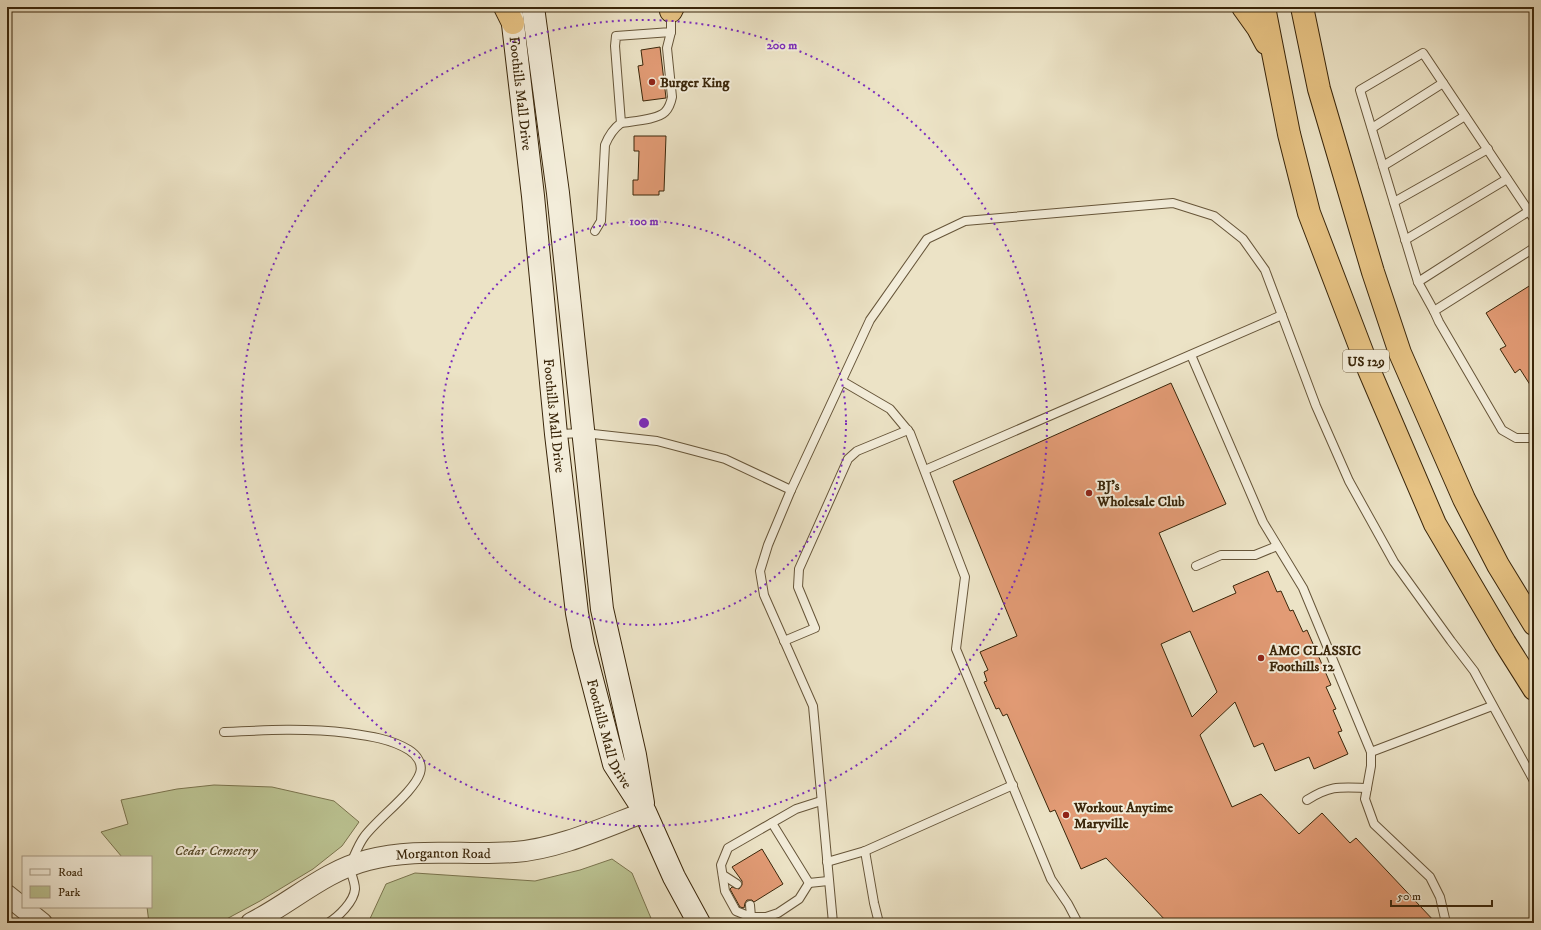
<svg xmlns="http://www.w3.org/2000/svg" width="1541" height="930" font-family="'IM FELL DW Pica',serif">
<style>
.green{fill:#bbc392;stroke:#7a744e}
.building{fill:#e29b75;stroke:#3a260a;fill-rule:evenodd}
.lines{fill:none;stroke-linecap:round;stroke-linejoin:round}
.service-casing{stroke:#665539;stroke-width:10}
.tertiary-casing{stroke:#665539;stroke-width:22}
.secondary-casing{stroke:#3a260a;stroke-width:24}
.trunk-casing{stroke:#3a260a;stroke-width:24}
.service{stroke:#f3edda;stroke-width:8}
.tertiary{stroke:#f3edda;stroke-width:20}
.secondary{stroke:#f3edda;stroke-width:22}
.trunk{stroke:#e6c283;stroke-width:22}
.ring{fill:none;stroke:#7b2cbf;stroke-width:2;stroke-dasharray:2 4}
.poi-dot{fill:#8f2418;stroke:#f3edda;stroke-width:1.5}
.labels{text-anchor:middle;stroke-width:4;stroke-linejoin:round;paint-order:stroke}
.shield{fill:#f3edda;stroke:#726248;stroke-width:1}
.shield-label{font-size:13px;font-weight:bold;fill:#3a260a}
.poi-label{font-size:14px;font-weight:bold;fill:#3a260a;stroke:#f3edda;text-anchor:start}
.street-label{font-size:14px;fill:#3a260a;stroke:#f3edda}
.park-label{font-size:14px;font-style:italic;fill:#5a4d2c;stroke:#f3edda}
.centre{fill:#7b2cbf;stroke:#f3edda;stroke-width:2}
.ring-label{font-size:12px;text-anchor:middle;font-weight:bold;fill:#7b2cbf;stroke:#f3edda;stroke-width:4;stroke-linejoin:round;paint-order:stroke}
</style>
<rect width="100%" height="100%" fill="#ece3c6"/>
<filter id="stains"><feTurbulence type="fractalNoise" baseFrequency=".005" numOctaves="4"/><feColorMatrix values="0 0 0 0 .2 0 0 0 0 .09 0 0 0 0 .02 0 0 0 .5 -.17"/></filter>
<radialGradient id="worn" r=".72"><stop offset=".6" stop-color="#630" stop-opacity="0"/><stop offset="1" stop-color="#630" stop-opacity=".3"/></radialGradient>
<g class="green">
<polygon points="214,785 272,787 334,801 359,822 342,846 313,869 260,901 219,923 149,923 147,907 151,907 151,857 122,857 101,832 128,824 121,800 177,789"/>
<polygon points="612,859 632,873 653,923 368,923 386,884 415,873 535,881 580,870"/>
</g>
<g class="building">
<polygon points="660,47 666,98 643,101 638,66 643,65 641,50"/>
<polygon points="634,136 666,136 664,191 659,191 659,195 633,195 633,180 638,180 639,151 634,151"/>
<polygon points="1534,283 1534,391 1520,369 1515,373 1500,349 1506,346 1486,313"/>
<path d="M1171 383 1226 504 1159 533 1193 612 1236 593 1233 586 1268 571 1277 592 1281 591 1290 611 1293 610 1303 632 1307 630 1331 685 1326 687 1336 709 1333 710 1342 731 1338 732 1348 754 1314 769 1309 757 1275 771 1263 743 1254 747 1235 702 1200 735 1232 807 1261 794 1299 834 1322 813 1350 843 1356 838 1436 923H1168L1106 858 1081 869 1055 810 1050 812 1007 714 1003 716 999 708 996 709 984 682 987 681 984 672 988 670 980 652 1017 636 953 481ZM1190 631 1217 692 1192 717 1161 644Z"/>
<polygon points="762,849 783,884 754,902 752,900 747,900 745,903 744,908 740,907 730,889 732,887 739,889 742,885 742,881 732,867"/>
</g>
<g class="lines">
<g class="service-casing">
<g id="service">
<path d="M621 123C632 121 657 120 665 112 669 108 671 102 672 97L667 48 671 32"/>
<polyline points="1372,128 1443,83"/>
<polyline points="1383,166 1465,116"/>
<polyline points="1394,202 1488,149"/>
<path d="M595 231 601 221 605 145C609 135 613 129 621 123L615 46 616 36 671 32V13"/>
<polyline points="1405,240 1507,179"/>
<polyline points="1534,248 1434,311 1439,322 1502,430 1516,438 1534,438"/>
<polyline points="1418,282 1529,211"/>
<polyline points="1434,311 1418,282 1360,90 1423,53 1534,219"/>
<polyline points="1191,355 1263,522 1303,588 1371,752 1371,766 1365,799 1374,824 1430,877 1440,897 1446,923"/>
<polyline points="842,381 890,409 910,433 965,577 956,649 1051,879 1068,904 1078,923"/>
<polyline points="558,434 584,433 657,441 725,459 791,490"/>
<polyline points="925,470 1282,315"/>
<polyline points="1534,489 1534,492"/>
<polyline points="1196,566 1221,555 1255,555 1277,546"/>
<polyline points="784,641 815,628 798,587 799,569 848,459 857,451 908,430"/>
<path d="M224 732C266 730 307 728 348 733 370 736 391 739 409 750 417 755 423 764 420 773 414 792 377 819 364 837 358 845 354 857 349 867 351 873 355 882 355 889 354 902 338 917 328 923"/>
<polyline points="1371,752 1492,706"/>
<path d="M1307 800C1331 785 1340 787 1367 788"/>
<polyline points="772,823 809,883"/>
<polyline points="865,851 874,903 879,923"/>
<polyline points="827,862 865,851 1013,785"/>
<polyline points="723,875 737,884"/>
<polyline points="809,883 799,899 778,913 766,917 751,917 736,911 725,891 721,865 728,848 796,809 821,801"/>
<polyline points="809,883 828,881"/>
<polyline points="750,905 751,917"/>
<polyline points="833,923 813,706 764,595 760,571 768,545 791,490 870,320 927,239 965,221 1173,203 1214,216 1243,239 1265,270 1316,406 1349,481 1394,562 1451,641 1474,671 1534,781"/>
</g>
</g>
<g class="tertiary-casing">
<g id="tertiary">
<polyline points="7,895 42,923"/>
<path id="s1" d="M251 923C291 903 324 871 368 860 416 847 466 856 515 852 558 849 605 827 645 812"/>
</g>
</g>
<g class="secondary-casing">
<g id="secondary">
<path id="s2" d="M511 7 533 196 556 434 577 613 583 645 614 764 645 812 674 877 699 923"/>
<polyline points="533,7 558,193 602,609 635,755 643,803"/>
</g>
</g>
<g class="trunk-casing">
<g id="trunk">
<polyline points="505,7 513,23"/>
<polyline points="1243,7 1258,28 1266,43"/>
<polyline points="1264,7 1289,134 1309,213 1369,370 1435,524 1505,643 1534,689"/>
<polyline points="1302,7 1319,89 1373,272 1400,353 1464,499 1498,565 1534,624"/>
<polyline points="671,11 673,7"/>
</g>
</g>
<use href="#service" class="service"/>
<use href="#tertiary" class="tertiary"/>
<use href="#secondary" class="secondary"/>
<use href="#trunk" class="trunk"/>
</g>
<g class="ring">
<circle cx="644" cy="423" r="202"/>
<circle cx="644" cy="423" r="403"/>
</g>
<g class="poi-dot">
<circle cx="652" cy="82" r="4"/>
<circle cx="1089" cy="493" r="4"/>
<circle cx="1261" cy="658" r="4"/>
<circle cx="1066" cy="815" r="4"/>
</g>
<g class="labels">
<rect class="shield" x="1343" y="350" width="46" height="22" rx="3"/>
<g class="shield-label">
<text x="1366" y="366">US 129</text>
</g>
<g class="poi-label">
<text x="660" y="87">Burger King</text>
<text x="1097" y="490">BJ's<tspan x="1097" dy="16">Wholesale Club</tspan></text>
<text x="1269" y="655">AMC CLASSIC<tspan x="1269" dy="16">Foothills 12</tspan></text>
<text x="1074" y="812">Workout Anytime<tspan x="1074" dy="16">Maryville</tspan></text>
</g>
<g class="street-label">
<text dy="5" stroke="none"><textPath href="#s2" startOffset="87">Foothills Mall Drive</textPath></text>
<text dy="5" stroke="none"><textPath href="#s2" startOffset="411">Foothills Mall Drive</textPath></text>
<text dy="5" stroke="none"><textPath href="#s2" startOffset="735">Foothills Mall Drive</textPath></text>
<text dy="5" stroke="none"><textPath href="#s1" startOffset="209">Morganton Road</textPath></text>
</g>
<g class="park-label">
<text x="216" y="855">Cedar Cemetery</text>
</g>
</g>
<circle cx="644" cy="423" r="6" class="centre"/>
<g class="ring-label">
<text x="782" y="49">200 m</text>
<text x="644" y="225">100 m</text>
</g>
<rect width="1541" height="930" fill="none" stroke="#ece3c6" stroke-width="24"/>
<rect x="8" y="8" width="1525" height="914" fill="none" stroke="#3a260a" stroke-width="2"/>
<rect x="12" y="12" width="1517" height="906" fill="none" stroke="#3a260a"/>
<rect x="22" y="856" width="130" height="52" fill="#f3edda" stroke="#a99d87"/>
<rect x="30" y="869" width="20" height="6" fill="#f3edda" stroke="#a99d87"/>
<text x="58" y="876" font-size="12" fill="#3a260a">Road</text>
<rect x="30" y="886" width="20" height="12" fill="#bbc392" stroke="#a99d87"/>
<text x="58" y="896" font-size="12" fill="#3a260a">Park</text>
<path d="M1391 900v6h101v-6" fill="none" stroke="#3a260a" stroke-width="2"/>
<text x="1397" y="900" font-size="12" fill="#3a260a" stroke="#f3edda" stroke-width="3" paint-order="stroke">50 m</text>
<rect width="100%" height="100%" filter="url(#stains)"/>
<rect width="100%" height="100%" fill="url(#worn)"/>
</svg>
